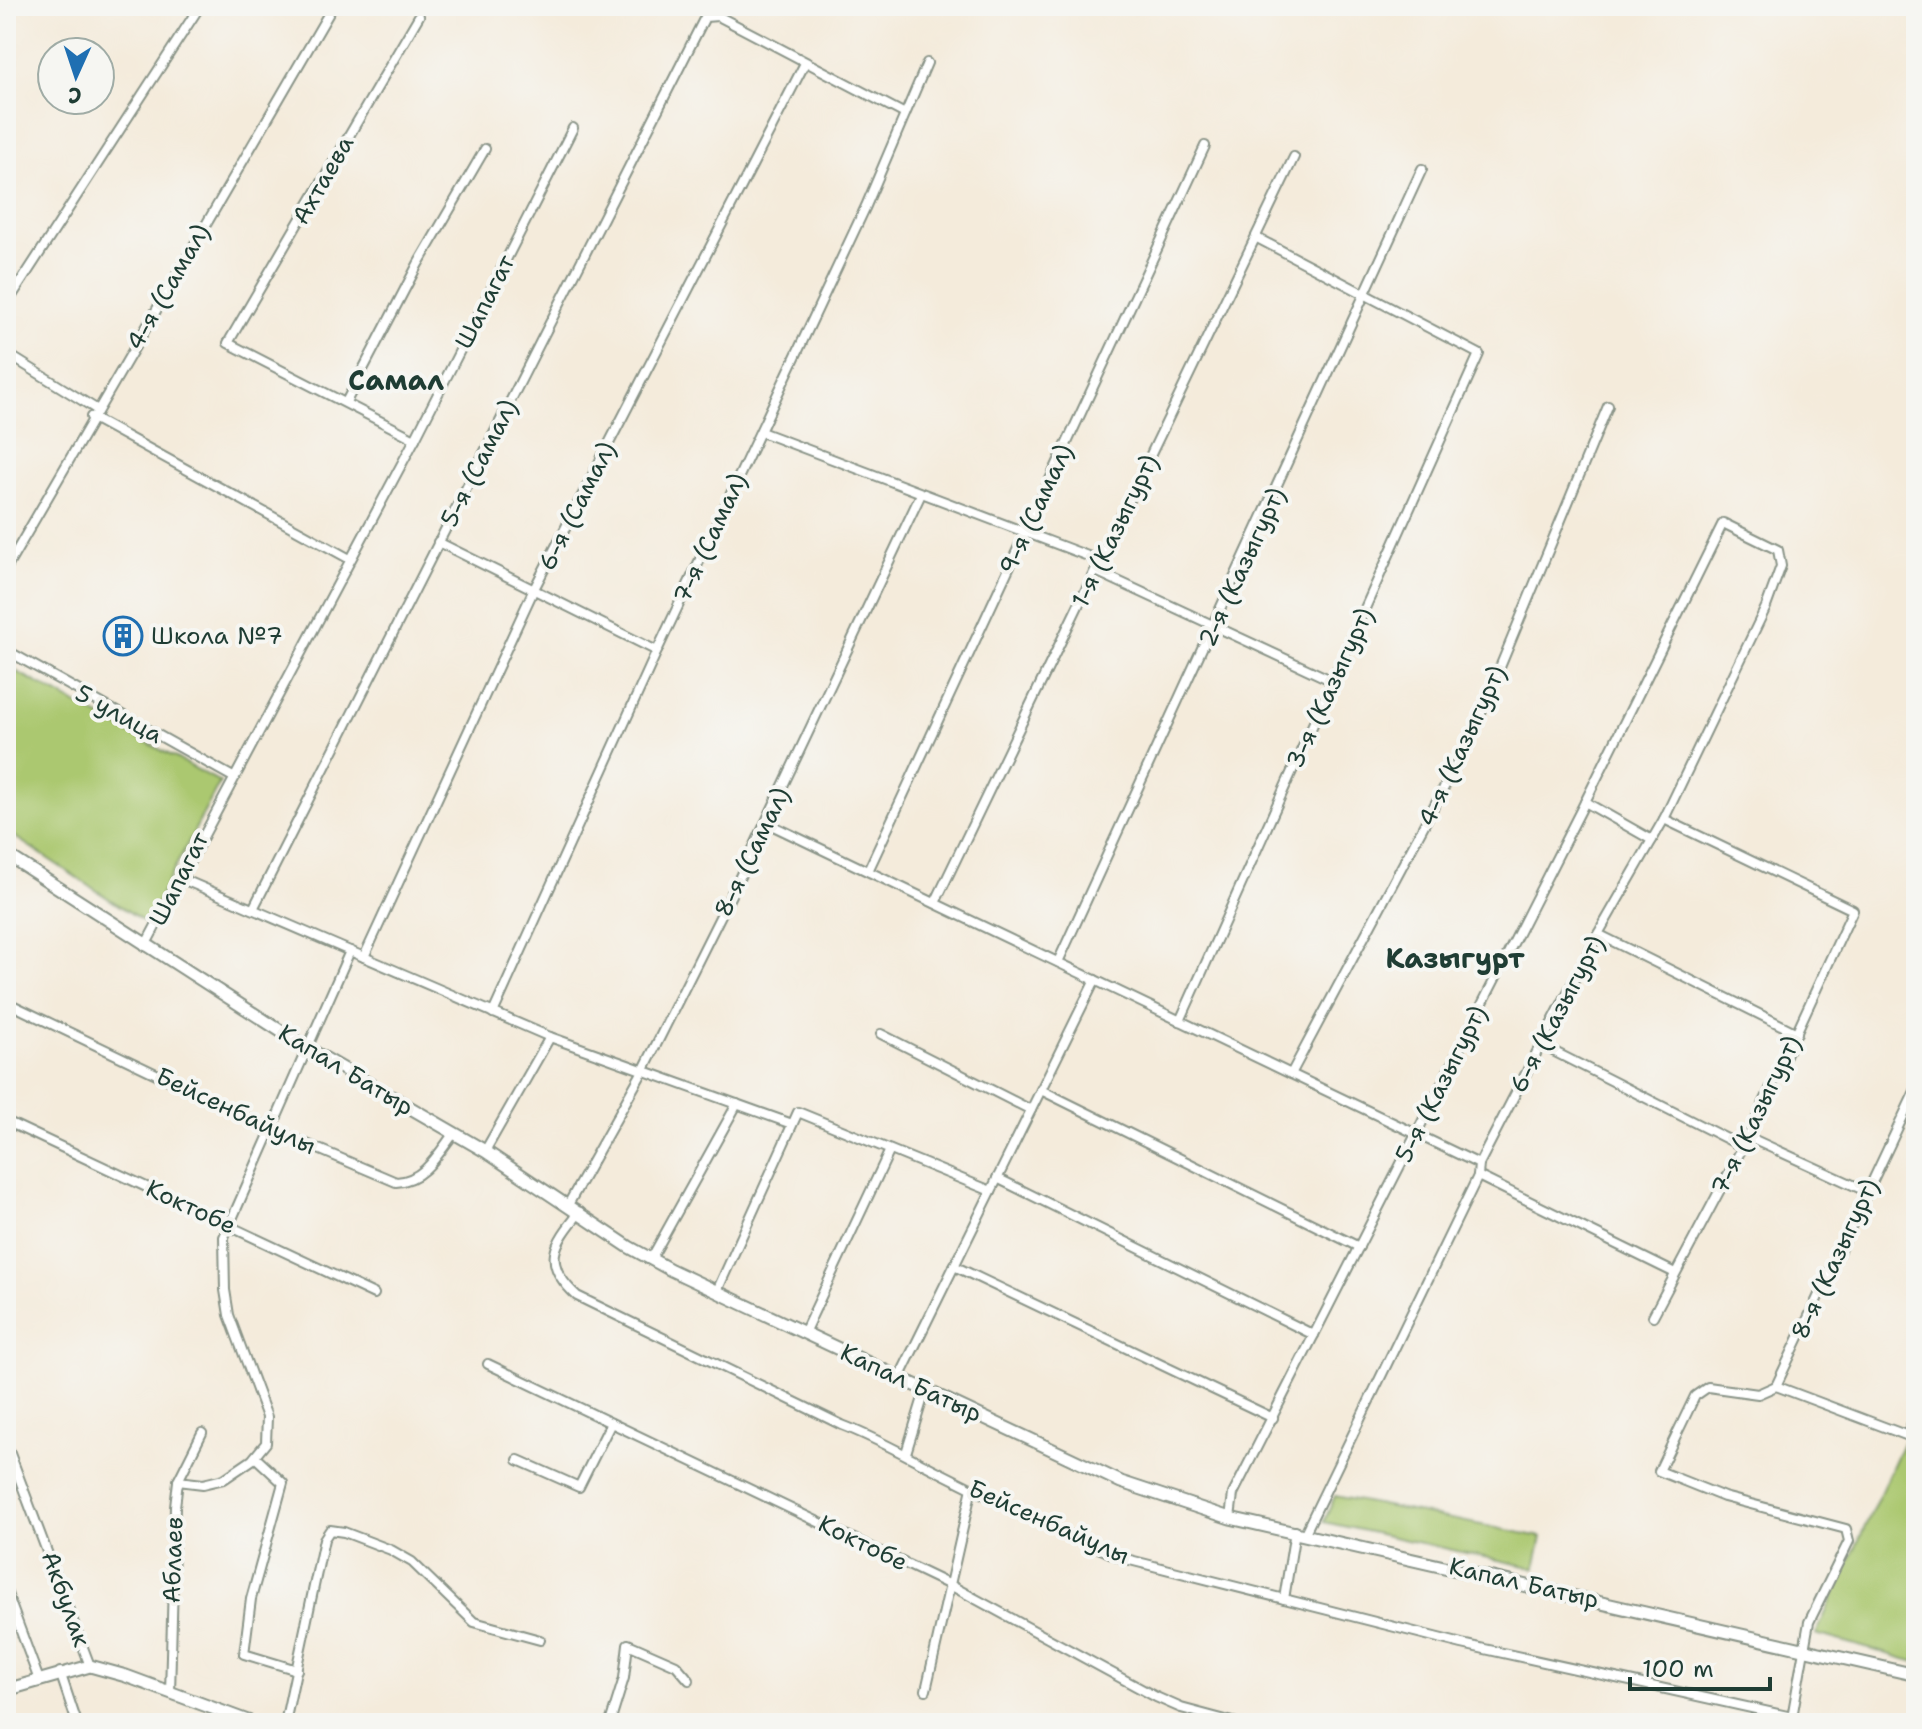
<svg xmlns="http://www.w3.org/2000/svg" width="1922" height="1729" font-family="'Shantell Sans',sans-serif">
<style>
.green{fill:#abc86f;stroke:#658252;stroke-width:2}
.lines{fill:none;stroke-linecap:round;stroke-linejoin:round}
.street-casing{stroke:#8a9488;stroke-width:12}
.secondary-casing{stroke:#8a9488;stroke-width:15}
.street{stroke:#fff;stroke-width:8}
.secondary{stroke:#fff;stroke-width:11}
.labels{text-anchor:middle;stroke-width:8;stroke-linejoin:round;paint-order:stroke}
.street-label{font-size:24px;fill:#1f3d34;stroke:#f6f6f2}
.poi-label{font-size:24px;fill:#1f3d34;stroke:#f6f6f2;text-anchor:start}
.quarter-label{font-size:28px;font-weight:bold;fill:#1f3d34;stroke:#f6f6f2}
</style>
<rect width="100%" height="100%" fill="#f6f6f2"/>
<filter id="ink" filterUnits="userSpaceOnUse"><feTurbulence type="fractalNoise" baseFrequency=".0125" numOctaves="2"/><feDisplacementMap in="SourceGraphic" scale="16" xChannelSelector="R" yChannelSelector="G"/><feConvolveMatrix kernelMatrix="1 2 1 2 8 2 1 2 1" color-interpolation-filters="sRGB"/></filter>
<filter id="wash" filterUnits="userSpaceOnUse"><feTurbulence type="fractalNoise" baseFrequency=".006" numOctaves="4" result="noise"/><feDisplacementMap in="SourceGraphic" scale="32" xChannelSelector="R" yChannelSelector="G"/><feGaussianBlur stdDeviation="1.8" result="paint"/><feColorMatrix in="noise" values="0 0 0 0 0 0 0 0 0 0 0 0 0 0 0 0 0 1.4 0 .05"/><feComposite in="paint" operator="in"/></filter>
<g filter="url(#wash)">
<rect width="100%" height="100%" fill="#f4ebdb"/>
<g class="green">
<polygon points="6,666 220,782 146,923 6,831"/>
<polygon points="1904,1441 1916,1449 1916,1662 1816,1634"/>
<polygon points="1335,1496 1542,1537 1535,1568 1324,1522"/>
</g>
</g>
<g filter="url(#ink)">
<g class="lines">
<g class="street-casing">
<g id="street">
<polyline points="6,305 200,6"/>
<polyline points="6,353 96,409"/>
<polyline points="346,402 418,264 485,149"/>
<polyline points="91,417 348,558"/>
<polyline points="761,432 1101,561"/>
<polyline points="415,439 228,343 419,16"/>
<polyline points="438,542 657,651"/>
<polyline points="6,569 333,6"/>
<polyline points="1096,571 1335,682"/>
<polyline points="6,650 233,777"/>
<polyline points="1585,802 1652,840"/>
<polyline points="767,823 1479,1164"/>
<polyline points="6,869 12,859"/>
<polyline points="868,871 1205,146"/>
<polyline points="180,878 550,1037 792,1124"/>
<polyline points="935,903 1294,157"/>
<polyline points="253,909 705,17 718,16 905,114"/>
<polyline points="1598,934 1797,1033"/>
<polyline points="145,946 415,439 573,128"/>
<polyline points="364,957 534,589 805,63"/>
<polyline points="1058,962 1422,169"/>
<path d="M6 1002 269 1128 396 1182C424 1181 438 1154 454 1133"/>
<polyline points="493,1013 657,651 866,206 927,63"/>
<polyline points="1180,1021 1479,354 1257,238"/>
<polyline points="881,1034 1031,1110"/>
<polyline points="1541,1045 1743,1147"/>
<polyline points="1291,1074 1472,735 1608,406"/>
<polyline points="1041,1090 1359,1247"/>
<polyline points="6,1121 374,1294"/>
<polyline points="1748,1137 1866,1191"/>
<polyline points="485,1151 550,1037"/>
<polyline points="1478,1176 1675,1273"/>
<polyline points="997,1178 1314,1335"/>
<polyline points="569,1203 644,1069 736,885 921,494"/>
<path d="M580 1212C553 1245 541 1263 577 1296L842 1425C876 1438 905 1455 937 1471 998 1502 1059 1532 1122 1558L1462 1644 1792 1717"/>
<polyline points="651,1259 737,1104"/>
<polyline points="954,1266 1273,1418"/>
<polyline points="717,1291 798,1112 991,1191"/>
<polyline points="1653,1316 1748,1137 1853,910 1664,819"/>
<polyline points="804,1333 890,1150"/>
<polyline points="488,1364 950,1585 1156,1697 1181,1708 1237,1723"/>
<polyline points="900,1376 1095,980"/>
<polyline points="1776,1386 1916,1089"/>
<polyline points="1908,1434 1916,1412"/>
<polyline points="6,1443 90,1666"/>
<polyline points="906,1453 926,1388"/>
<polyline points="255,1457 283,1483 251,1599 244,1654 297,1670"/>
<polyline points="518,1460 579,1487 611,1423"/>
<polyline points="178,1481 203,1484 224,1479 252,1460 266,1443 267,1417 229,1315 225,1290 224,1237 350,951"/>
<polyline points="1230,1518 1233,1494 1585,802 1723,523 1778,550 1781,566 1766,607 1664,819 1598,934 1479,1164 1478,1176 1305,1533"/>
<polyline points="6,1591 39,1680"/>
<polyline points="1284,1599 1295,1531"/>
<polyline points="60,1672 77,1723"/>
<polyline points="926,1690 972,1488"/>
<polyline points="170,1693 175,1507 178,1481 202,1433"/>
<polyline points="285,1723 324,1539 330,1530 344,1532 391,1550 412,1562 474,1622 540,1640"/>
<polyline points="610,1723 624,1678 628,1644 676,1665 689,1680"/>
<polyline points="1791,1723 1809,1622 1849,1541 1846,1529 1724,1497 1659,1471 1695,1396 1708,1387 1758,1394 1776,1386 1916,1439"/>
</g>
</g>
<g class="secondary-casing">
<g id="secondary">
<polyline points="6,854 307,1048 485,1151 629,1247 671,1270 1121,1482 1230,1518 1916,1675"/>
<polyline points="6,1690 90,1666 126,1676 253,1723"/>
</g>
</g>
<use href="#street" class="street"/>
<use href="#secondary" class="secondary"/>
</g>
</g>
<defs>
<g id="building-ring" transform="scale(2)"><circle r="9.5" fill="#f6f6f2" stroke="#1f6fb2" stroke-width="1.5"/><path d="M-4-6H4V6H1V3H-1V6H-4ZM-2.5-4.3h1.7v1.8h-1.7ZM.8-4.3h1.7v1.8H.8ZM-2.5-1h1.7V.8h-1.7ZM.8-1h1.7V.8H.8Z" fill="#1f6fb2"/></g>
</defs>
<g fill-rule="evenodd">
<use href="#building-ring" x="123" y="636"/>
</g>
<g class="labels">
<g class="street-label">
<text transform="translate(323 180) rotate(-60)" y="8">Ахтаева</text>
<text transform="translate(168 287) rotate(-60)" y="8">4-я (Самал)</text>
<text transform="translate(485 302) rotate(-63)" y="8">Шапагат</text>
<text transform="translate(479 463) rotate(-63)" y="8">5-я (Самал)</text>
<text transform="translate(577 506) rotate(-63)" y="8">6-я (Самал)</text>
<text transform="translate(1036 509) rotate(-65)" y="8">9-я (Самал)</text>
<text transform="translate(1115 531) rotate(-64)" y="8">1-я (Казыгурт)</text>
<text transform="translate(710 538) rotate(-65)" y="8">7-я (Самал)</text>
<text transform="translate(1242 567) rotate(-65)" y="8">2-я (Казыгурт)</text>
<text transform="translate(1330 688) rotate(-65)" y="8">3-я (Казыгурт)</text>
<text transform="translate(119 714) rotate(29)" y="8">5 улица</text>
<text transform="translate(1462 746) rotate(-65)" y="8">4-я (Казыгурт)</text>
<text transform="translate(752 852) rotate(-64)" y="8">8-я (Самал)</text>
<text transform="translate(179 879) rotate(-63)" y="8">Шапагат</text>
<text transform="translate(1557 1014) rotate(-62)" y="8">6-я (Казыгурт)</text>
<text transform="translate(346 1070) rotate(31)" y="8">Капал Батыр</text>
<text transform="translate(1441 1084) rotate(-63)" y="8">5-я (Казыгурт)</text>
<text transform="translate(236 1111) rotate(25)" y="8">Бейсенбайулы</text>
<text transform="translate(1756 1115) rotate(-64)" y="8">7-я (Казыгурт)</text>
<text transform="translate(191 1207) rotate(25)" y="8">Коктобе</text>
<text transform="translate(1835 1259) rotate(-65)" y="8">8-я (Казыгурт)</text>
<text transform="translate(911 1383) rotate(25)" y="8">Капал Батыр</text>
<text transform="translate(1049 1522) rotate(24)" y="8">Бейсенбайулы</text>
<text transform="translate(863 1543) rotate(26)" y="8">Коктобе</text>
<text transform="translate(173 1560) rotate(-88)" y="8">Аблаев</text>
<text transform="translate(1524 1583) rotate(13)" y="8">Капал Батыр</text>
<text transform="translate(66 1599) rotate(70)" y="8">Акбулак</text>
</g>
<g class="poi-label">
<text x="151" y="644">Школа №7</text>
</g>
<g class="quarter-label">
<text x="396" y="390">Самал</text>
<text x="1455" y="968">Казыгурт</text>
</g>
</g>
<rect width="1922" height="1729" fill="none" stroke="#f6f6f2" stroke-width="32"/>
<g transform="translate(76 76) rotate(183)"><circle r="38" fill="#f6f6f2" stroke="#a0aca6" stroke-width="2"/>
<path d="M0-6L14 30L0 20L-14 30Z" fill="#1f6fb2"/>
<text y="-12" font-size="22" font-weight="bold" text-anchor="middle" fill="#1f3d34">С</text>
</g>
<path d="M1630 1677v12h140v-12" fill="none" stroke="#1f3d34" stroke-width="4"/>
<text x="1642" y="1677" font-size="24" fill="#1f3d34" stroke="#f6f6f2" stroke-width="6" paint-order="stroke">100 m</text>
</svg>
